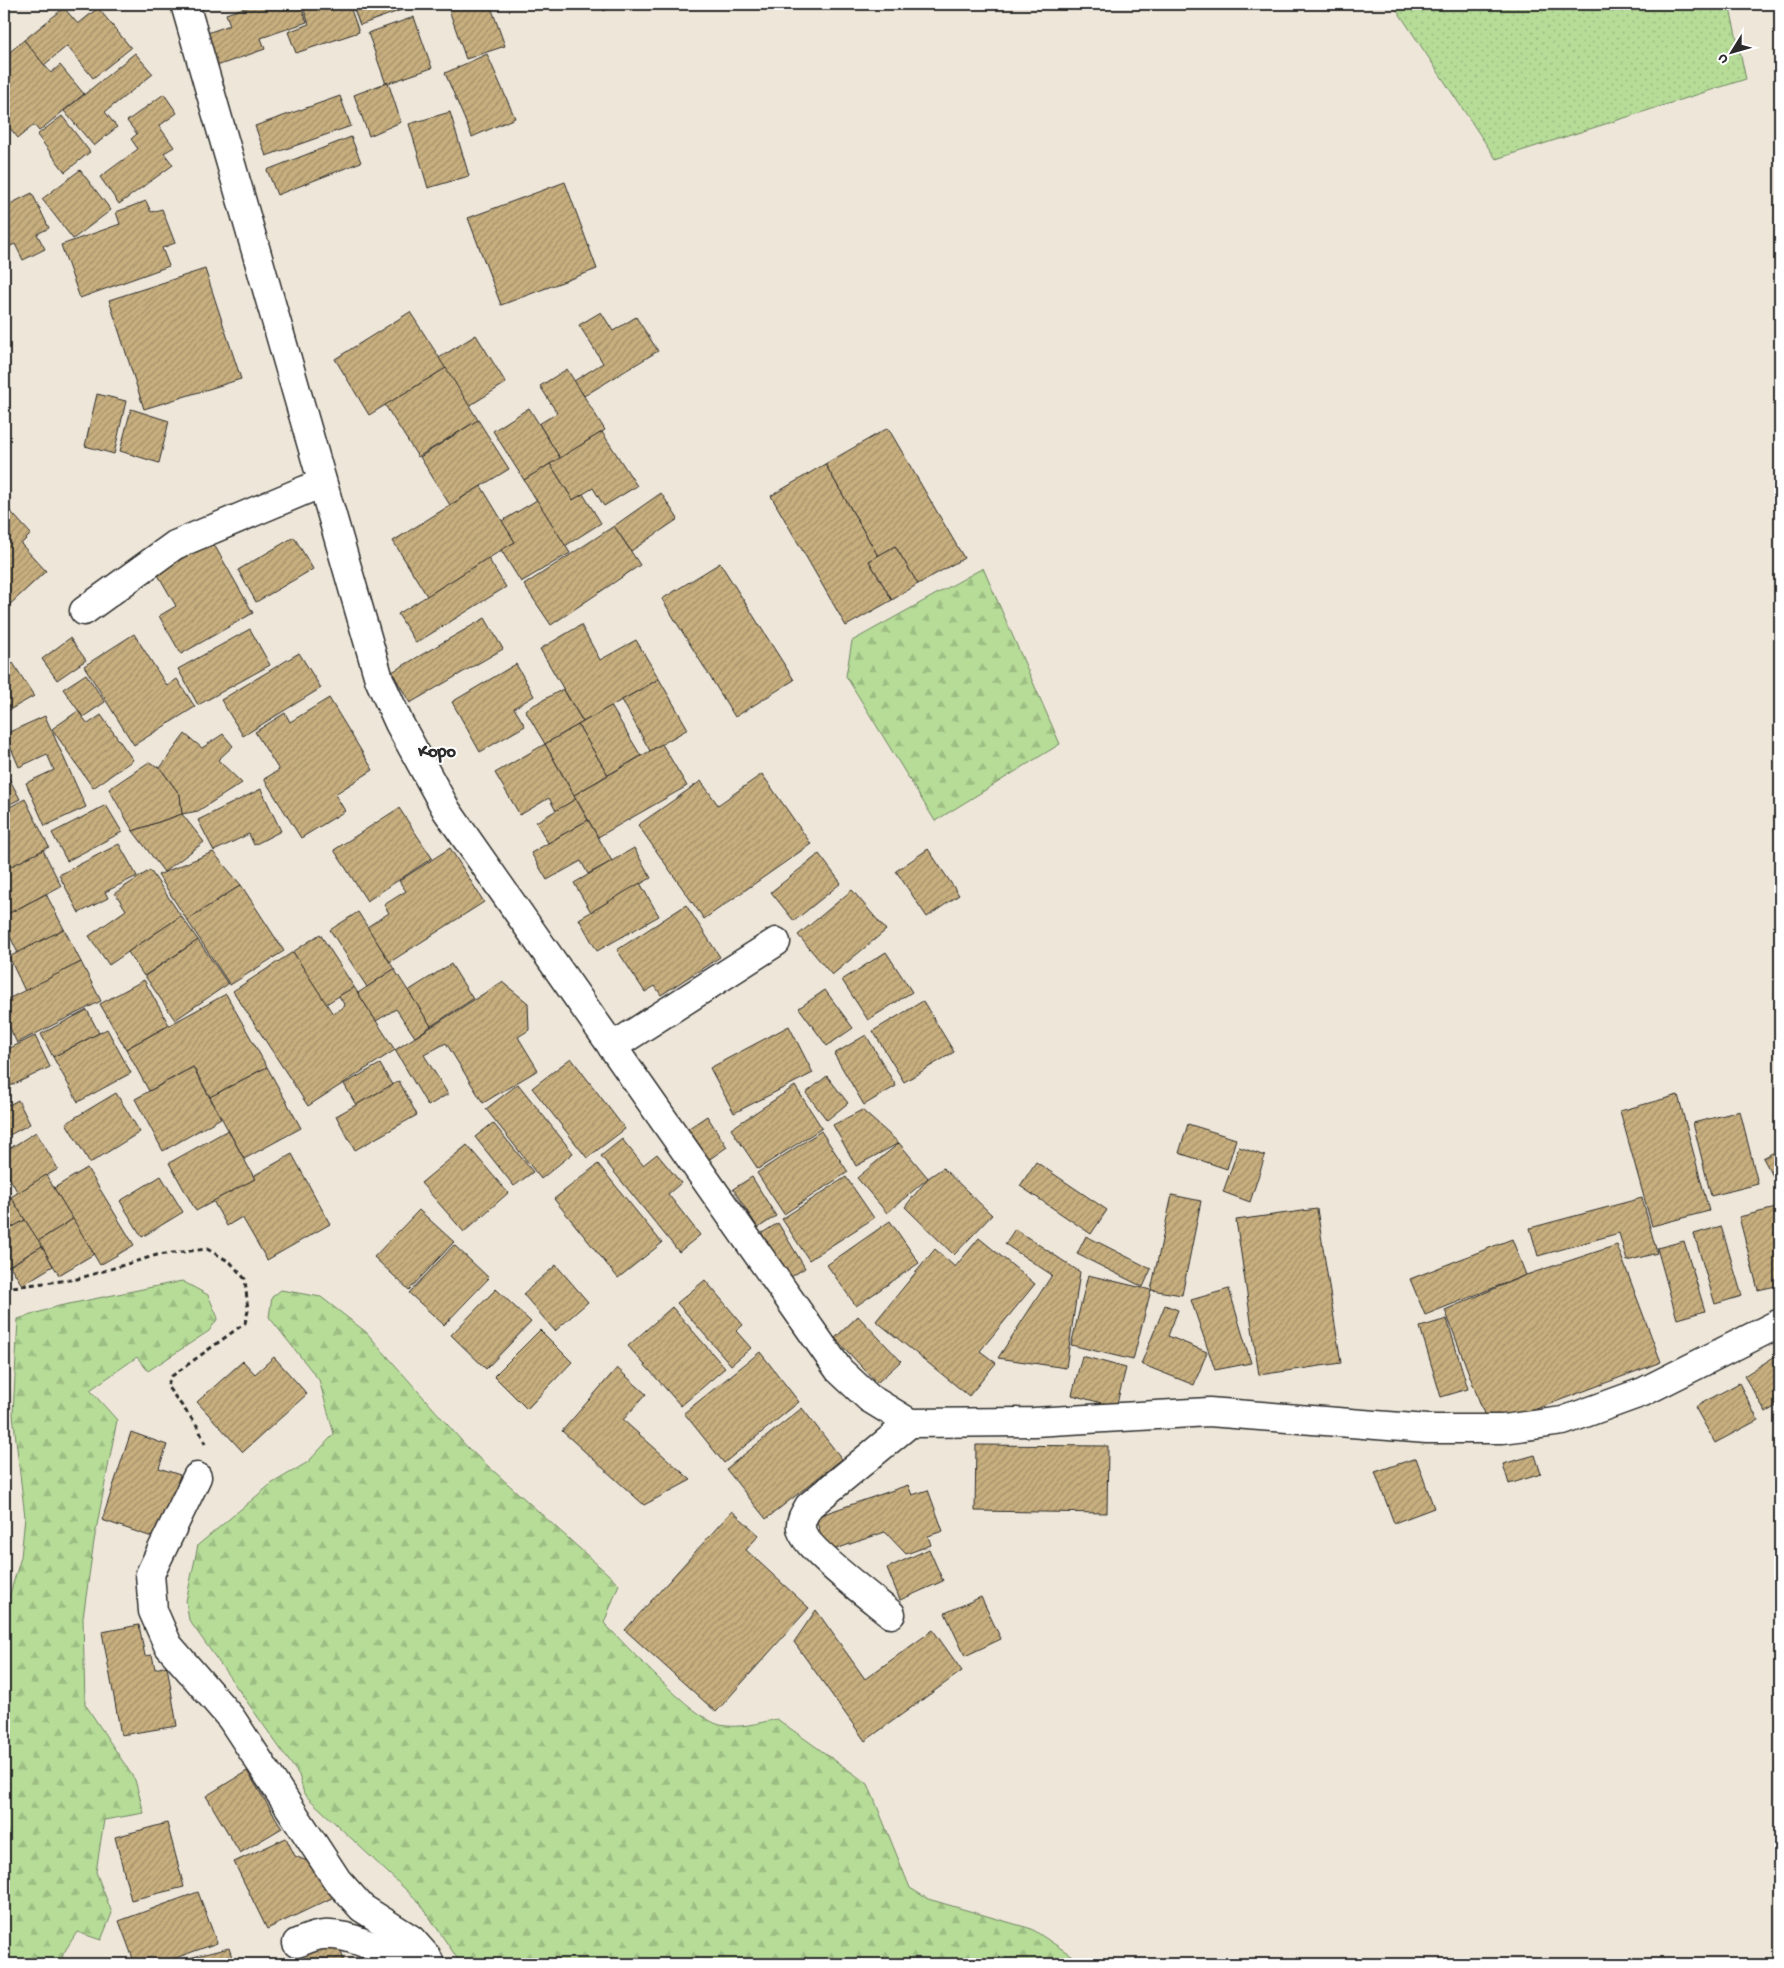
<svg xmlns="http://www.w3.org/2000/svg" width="1784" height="1968" font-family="'Gochi Hand',sans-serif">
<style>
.grass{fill:url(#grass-dots);stroke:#708462}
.forest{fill:url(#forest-firs);stroke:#708462}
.building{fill:url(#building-hatch);stroke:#2b2b2b}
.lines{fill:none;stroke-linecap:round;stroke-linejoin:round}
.minor-casing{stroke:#2b2b2b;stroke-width:31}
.path{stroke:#2b2b2b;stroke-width:3;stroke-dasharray:5 4;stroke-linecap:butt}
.minor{stroke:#fff;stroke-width:28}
.labels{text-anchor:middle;stroke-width:4;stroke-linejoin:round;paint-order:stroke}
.quarter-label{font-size:18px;font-weight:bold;fill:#2b2b2b;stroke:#fff}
</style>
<defs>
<pattern id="grass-dots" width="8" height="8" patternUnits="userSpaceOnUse" patternTransform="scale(1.25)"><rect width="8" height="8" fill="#b6dc98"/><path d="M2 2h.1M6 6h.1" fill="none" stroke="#9dbd83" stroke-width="1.8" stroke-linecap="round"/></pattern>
<pattern id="forest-firs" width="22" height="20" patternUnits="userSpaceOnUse" patternTransform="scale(1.25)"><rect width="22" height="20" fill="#b6dc98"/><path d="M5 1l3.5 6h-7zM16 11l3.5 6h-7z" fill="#9dbd83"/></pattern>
<pattern id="building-hatch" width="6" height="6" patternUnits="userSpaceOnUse" patternTransform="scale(1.25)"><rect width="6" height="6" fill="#c8af7f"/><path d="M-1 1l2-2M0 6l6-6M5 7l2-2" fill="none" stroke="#a38f68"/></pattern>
</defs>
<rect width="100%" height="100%" fill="#eee7d9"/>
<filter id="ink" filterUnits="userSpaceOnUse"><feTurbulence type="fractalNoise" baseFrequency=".02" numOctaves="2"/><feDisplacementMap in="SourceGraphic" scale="10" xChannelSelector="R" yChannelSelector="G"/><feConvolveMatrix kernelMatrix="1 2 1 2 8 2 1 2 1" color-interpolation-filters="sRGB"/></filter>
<g filter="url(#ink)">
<polygon class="grass" points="1393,4 1729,4 1746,79 1496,159"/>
<g class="forest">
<polygon points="983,568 1060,744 935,821 846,676 852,641"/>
<polygon points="182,1281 208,1295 218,1318 209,1331 148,1371 137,1357 90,1390 117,1420 94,1541 83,1618 85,1704 135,1780 144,1813 104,1820 96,1872 112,1913 101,1940 77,1932 63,1954 62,1964 4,1964 4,1614 21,1557 25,1517 13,1414 18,1319 59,1306"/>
<path d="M281 1290 321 1297 366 1332 468 1448 619 1584 604 1623C627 1646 692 1718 720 1725 739 1729 758 1723 777 1719L868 1784 910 1888 928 1899 1032 1929 1084 1964H461L420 1903 304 1794 299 1775 189 1620 186 1601 198 1545 271 1484 308 1462 334 1434 319 1380 269 1317 272 1297Z"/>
</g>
<g class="building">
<polygon points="255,4 300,4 307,22 261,38 265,49 211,68 199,36 230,25 226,14"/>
<polygon points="302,4 349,4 359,32 296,53 288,32 309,24"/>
<polygon points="352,4 406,4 407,8 360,25"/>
<polygon points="458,4 490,4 505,46 466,59 448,7"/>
<polygon points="599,4 616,4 604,11"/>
<polygon points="64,8 78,24 98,8 131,48 93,78 67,46 44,65 24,40"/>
<polygon points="414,17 432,68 386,84 368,33"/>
<polygon points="24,40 51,73 60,65 84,94 39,131 34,125 18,138 4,121 4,57"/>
<polygon points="135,53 153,74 105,112 117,127 94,146 64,111"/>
<polygon points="487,54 515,118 472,137 445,73"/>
<polygon points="388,82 401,122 369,136 354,95"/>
<polygon points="164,94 177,113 159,126 174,147 164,153 173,165 119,204 100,177 138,149 131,139 137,134 127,121"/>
<polygon points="340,96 351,126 266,156 255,126"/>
<polygon points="450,112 469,176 428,188 409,124"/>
<polygon points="62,116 90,152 65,172 37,135"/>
<polygon points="351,137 361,162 277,195 267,170"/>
<polygon points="80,170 111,210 73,239 42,199"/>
<polygon points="565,182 597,269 501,305 468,218"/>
<polygon points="32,193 49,228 37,234 45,249 23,260 15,244 4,249 4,207"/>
<polygon points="146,201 151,212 162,209 175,243 162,248 169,266 80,298 61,245 120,224 116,212"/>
<polygon points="205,269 241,379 144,409 109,300"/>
<polygon points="410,312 446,368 369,415 335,359"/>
<polygon points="601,312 613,331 636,317 658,351 584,396 574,381 603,363 579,325"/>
<polygon points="476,335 506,383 469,406 439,358"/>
<polygon points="446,368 478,420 418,457 385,405"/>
<polygon points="567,369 605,430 560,458 539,424 557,413 540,386"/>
<polygon points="97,394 126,401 114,454 85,446"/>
<polygon points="529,408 560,458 524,480 493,431"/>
<polygon points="131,409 169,421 159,463 120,451"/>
<polygon points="478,420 509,469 450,505 420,457"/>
<polygon points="888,428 964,558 918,584 895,546 878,556 825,464"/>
<polygon points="602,432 637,486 604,506 593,488 573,500 550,464"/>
<polygon points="550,464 573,500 583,494 601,523 565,546 524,480"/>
<polygon points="825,464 878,556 869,561 892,600 846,626 771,496"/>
<polygon points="481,486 515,542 427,596 393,541"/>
<polygon points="661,493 678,519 631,551 614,526"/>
<polygon points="537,500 570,553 521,582 501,550 515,542 502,521"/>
<polygon points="4,504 31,534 21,544 46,571 6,608 4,605"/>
<polygon points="614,526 640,565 551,625 524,585"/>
<polygon points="294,537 313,569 256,602 238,570"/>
<polygon points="212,541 253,613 181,654 159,616 176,606 157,573"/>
<polygon points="895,546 918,584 892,600 869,561"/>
<polygon points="488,558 506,587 416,643 398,614"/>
<polygon points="720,563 794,680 735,717 662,599"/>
<polygon points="485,618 503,649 410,703 392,672"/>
<polygon points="581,625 600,660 636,640 659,679 583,722 540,649"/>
<polygon points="250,629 270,665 198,705 178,669"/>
<polygon points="134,634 167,686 177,679 195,707 134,745 84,666"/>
<polygon points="70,638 86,660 57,680 42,659"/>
<polygon points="299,653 321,688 243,736 221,700"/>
<polygon points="13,663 34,696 4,713 4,670"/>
<polygon points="516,664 534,696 514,708 525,726 480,752 452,702"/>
<polygon points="86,674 105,702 83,717 63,689"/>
<polygon points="659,679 688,729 650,751 622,700"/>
<polygon points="563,689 583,722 545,744 525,710"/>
<polygon points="329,698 373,770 335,794 345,811 301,838 264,779 279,770 255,732 285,713 290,722"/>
<polygon points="611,706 641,756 608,775 578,725"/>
<polygon points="78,711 88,724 101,715 133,760 93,788 52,729"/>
<polygon points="45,716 86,807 45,826 26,783 54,770 47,754 19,767 5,734"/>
<polygon points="578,725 608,775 574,795 545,744"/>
<polygon points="185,734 202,748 223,734 233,746 218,760 242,783 198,811 182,814 180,795 160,768"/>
<polygon points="4,741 11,755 4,759"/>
<polygon points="545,744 576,799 556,811 549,798 520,815 495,773"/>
<polygon points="662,744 687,786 598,837 574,795"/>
<polygon points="149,762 160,768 180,795 182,814 133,831 109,789"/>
<polygon points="4,769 20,799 4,807"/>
<polygon points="762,774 811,844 704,919 638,825 701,781 718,805"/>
<polygon points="261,789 281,831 254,845 249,834 214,851 198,820"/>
<polygon points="25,799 49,847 4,870 4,810"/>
<polygon points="576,799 588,820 548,843 536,822"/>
<polygon points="106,805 122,832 67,861 52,833"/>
<polygon points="399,808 432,858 367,901 334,850"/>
<polygon points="182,814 204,842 164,872 133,831"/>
<polygon points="588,820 612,861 588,874 581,861 547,880 531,853"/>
<polygon points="119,844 137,876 105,892 108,898 79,913 59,875"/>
<polygon points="450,848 484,902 390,962 367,927 389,913 384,905 406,891 399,881"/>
<polygon points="634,848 651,878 591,912 574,883"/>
<polygon points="928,849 959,895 927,917 896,871"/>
<polygon points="43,850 61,886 4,916 4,870"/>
<polygon points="213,852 241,885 187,920 158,875"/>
<polygon points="819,854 841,883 794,921 771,892"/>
<polygon points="150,870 181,916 109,965 89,936 126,910 115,893"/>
<polygon points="640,883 659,916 597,951 579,919"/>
<polygon points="241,885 284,951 230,985 187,920"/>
<polygon points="852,890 886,930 832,975 798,935"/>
<polygon points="46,894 64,929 18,953 4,924 4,916"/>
<polygon points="686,905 720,957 661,995 655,986 645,992 617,950"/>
<polygon points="358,912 394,969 367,987 330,930"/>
<polygon points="181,916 198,940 144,976 128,952"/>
<polygon points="64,929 81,962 25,991 9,957"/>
<polygon points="320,934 354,987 326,1004 293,952"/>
<polygon points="198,940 228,984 175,1020 145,976"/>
<polygon points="293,952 333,1014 345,1006 339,996 354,987 395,1050 308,1106 233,991"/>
<polygon points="886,952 912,992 868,1020 842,980"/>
<polygon points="81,962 101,1001 17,1043 4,1016 4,1001"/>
<polygon points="451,964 473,999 431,1026 408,991"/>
<polygon points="394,969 431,1026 415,1037 396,1009 376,1021 358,993"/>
<polygon points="144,980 169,1025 126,1049 100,1004"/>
<polygon points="502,982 528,1003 529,1030 518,1037 538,1070 483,1103 446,1043 424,1055 448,1094 428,1106 395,1050"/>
<polygon points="825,990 853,1028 827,1046 799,1008"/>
<polygon points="226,994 267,1067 210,1097 193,1067 149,1091 126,1049"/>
<polygon points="923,1001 954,1052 904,1082 873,1031"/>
<polygon points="87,1010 99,1033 53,1057 41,1034"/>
<polygon points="789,1026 813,1073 734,1113 710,1068"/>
<polygon points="107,1029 131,1073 78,1102 53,1057"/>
<polygon points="4,1032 9,1044 4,1047"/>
<polygon points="866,1035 896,1086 864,1105 834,1054"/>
<polygon points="35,1036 50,1067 4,1089 4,1051"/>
<polygon points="571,1058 625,1129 587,1158 532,1088"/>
<polygon points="380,1064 392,1085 356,1105 344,1084"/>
<polygon points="193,1067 221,1118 163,1151 135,1099"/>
<polygon points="267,1067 301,1128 244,1159 210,1097"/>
<polygon points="827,1076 848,1103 827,1120 806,1093"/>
<polygon points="399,1081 417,1115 355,1150 336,1116"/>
<polygon points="518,1084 573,1153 541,1179 486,1109"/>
<polygon points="795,1086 822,1128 758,1169 731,1129"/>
<polygon points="116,1093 140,1132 90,1163 66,1123"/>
<polygon points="1678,1095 1709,1211 1652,1226 1620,1111"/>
<polygon points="4,1096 9,1105 18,1100 30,1124 4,1138"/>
<polygon points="862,1110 899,1143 856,1166 833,1125"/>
<polygon points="1740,1111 1758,1184 1711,1196 1693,1123"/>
<polygon points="707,1116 727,1147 704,1163 683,1132"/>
<polygon points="493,1123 533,1172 514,1186 475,1137"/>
<polygon points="1188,1124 1236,1139 1227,1169 1179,1153"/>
<polygon points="228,1130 255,1179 196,1211 169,1163"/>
<polygon points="821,1131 848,1172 784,1214 757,1173"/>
<polygon points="36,1132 58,1169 18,1193 4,1168 4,1152"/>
<polygon points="622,1139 643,1165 657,1154 681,1183 668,1194 700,1235 679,1252 601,1156"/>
<polygon points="899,1143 928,1178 887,1213 857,1178"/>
<polygon points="467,1145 508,1193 464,1232 421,1183"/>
<polygon points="1239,1147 1265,1156 1250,1202 1223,1192"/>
<polygon points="1780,1149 1780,1189 1763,1158"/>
<polygon points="292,1154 330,1224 267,1260 242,1217 227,1226 213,1201 255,1179 253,1176"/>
<polygon points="1036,1162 1107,1210 1091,1234 1020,1186"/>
<polygon points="598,1164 662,1243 618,1278 554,1199"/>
<polygon points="87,1168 134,1245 100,1265 54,1188"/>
<polygon points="943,1168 992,1215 954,1255 905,1207 928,1178"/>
<polygon points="46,1175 73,1219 38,1241 11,1197"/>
<polygon points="161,1176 183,1212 142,1237 120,1201"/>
<polygon points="752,1177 776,1216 758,1228 733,1189"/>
<polygon points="846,1177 874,1218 809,1260 782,1219"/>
<polygon points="1172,1195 1201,1201 1182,1295 1151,1290"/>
<polygon points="11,1197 25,1220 4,1232 4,1202"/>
<polygon points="1642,1198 1657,1253 1627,1261 1619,1233 1538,1256 1530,1228"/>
<polygon points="1780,1207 1780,1285 1758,1290 1739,1217"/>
<polygon points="1317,1209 1341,1363 1259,1375 1236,1220"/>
<polygon points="419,1210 454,1242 409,1290 374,1257"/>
<polygon points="73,1219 94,1254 59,1275 38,1241"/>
<polygon points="25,1220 42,1246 4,1269 4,1232"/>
<polygon points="890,1221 919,1263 856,1306 827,1265"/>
<polygon points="778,1223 805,1268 786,1280 759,1235"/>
<polygon points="1721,1226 1742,1296 1715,1304 1694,1234"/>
<polygon points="1015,1229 1080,1272 1066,1368 998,1358 1052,1275 1005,1244"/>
<polygon points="1086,1236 1151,1269 1143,1287 1077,1254"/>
<polygon points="979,1238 1035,1284 980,1351 996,1363 969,1396 876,1321 935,1249 955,1267"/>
<polygon points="1512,1239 1526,1275 1425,1315 1410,1279"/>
<polygon points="1684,1241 1705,1311 1677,1319 1657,1248"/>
<polygon points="454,1245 489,1278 444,1325 409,1293"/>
<polygon points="1617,1245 1661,1362 1489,1427 1445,1310 1526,1275"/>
<polygon points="42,1246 53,1266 22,1285 10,1266"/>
<polygon points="556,1265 588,1302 555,1331 523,1294"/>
<polygon points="1088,1275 1151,1290 1133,1360 1071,1345"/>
<polygon points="705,1280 743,1325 736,1331 751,1348 731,1365 677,1303"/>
<polygon points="496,1289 531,1322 486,1369 451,1335"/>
<polygon points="1229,1289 1251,1363 1215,1370 1191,1300"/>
<polygon points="1165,1305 1178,1310 1168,1336 1207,1352 1194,1385 1141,1364"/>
<polygon points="672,1307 725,1368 681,1406 628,1346"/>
<polygon points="858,1316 901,1361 877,1383 835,1338"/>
<polygon points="1447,1319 1468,1389 1441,1397 1420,1327"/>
<polygon points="540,1330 572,1362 527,1409 494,1376"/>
<polygon points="760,1352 799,1402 724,1463 684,1413"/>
<polygon points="1780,1353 1780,1404 1766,1412 1744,1376"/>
<polygon points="1082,1356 1126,1368 1116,1407 1072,1395"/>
<polygon points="274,1357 307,1394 243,1452 197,1402 243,1361 255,1374"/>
<polygon points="617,1368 646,1394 623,1420 691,1480 644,1505 562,1431"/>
<polygon points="1739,1383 1758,1420 1715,1443 1695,1407"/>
<polygon points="802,1408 842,1459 766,1519 726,1469"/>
<polygon points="131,1432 167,1445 159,1468 180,1475 158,1539 102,1520"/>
<polygon points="976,1445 1108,1446 1107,1513 975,1511"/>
<polygon points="1535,1455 1541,1474 1509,1484 1503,1464"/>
<polygon points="1416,1458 1434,1508 1394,1523 1375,1472"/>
<polygon points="908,1485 912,1495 928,1490 943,1531 928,1536 931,1545 906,1554 885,1532 827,1552 815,1517"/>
<polygon points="732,1511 759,1535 746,1550 809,1608 716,1712 625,1630"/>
<polygon points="929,1549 943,1581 900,1600 887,1568"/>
<polygon points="981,1597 1001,1639 965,1656 945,1613"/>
<polygon points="816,1610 865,1679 933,1630 962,1671 865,1741 794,1642"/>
<polygon points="139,1625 145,1656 152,1655 155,1669 167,1666 177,1726 121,1735 102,1632"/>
<polygon points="247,1771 282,1828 240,1853 206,1796"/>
<polygon points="167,1823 184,1887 131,1900 115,1837"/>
<polygon points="286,1838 295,1856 319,1866 334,1897 267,1929 234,1862"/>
<polygon points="198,1892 217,1943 159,1964 135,1964 119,1921"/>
<polygon points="339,1939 344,1964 290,1964 309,1944"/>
<polygon points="229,1948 234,1964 174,1964 173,1962"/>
</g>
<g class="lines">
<g class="minor-casing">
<g id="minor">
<polyline points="185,4 379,679 399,723 447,811 839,1370 869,1398 910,1423 1034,1422 1209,1412 1427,1429 1503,1429 1563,1421 1643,1392 1780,1323"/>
<polyline points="84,611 175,545 322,483"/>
<polyline points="612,1047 776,942"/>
<polyline points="197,1477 150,1574 153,1611 168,1645 231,1718 337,1880 362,1908 411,1939 427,1957 430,1964"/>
<path d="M891 1614C874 1600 803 1547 801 1528 800 1520 805 1513 809 1506L910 1423"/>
<path d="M297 1943C305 1940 315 1935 324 1935 350 1933 386 1952 409 1964"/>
</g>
</g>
<polyline class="path" points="4,1288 77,1279 157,1255 207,1249 230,1262 245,1279 248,1311 245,1323 172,1376 167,1386 198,1427 205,1444"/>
<use href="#minor" class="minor"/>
</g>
</g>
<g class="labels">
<g class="quarter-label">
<text x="437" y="756">Kopo</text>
</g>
</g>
<rect width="1784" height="1968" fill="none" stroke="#fff" stroke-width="20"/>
<rect x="10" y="10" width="1764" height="1948" fill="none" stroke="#2b2b2b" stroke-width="2" filter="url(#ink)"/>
<g transform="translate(1732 52) rotate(233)" stroke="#ffffff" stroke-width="4" paint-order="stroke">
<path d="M0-4L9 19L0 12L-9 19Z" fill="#2b2b2b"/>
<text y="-8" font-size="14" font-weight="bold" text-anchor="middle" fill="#2b2b2b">U</text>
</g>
</svg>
